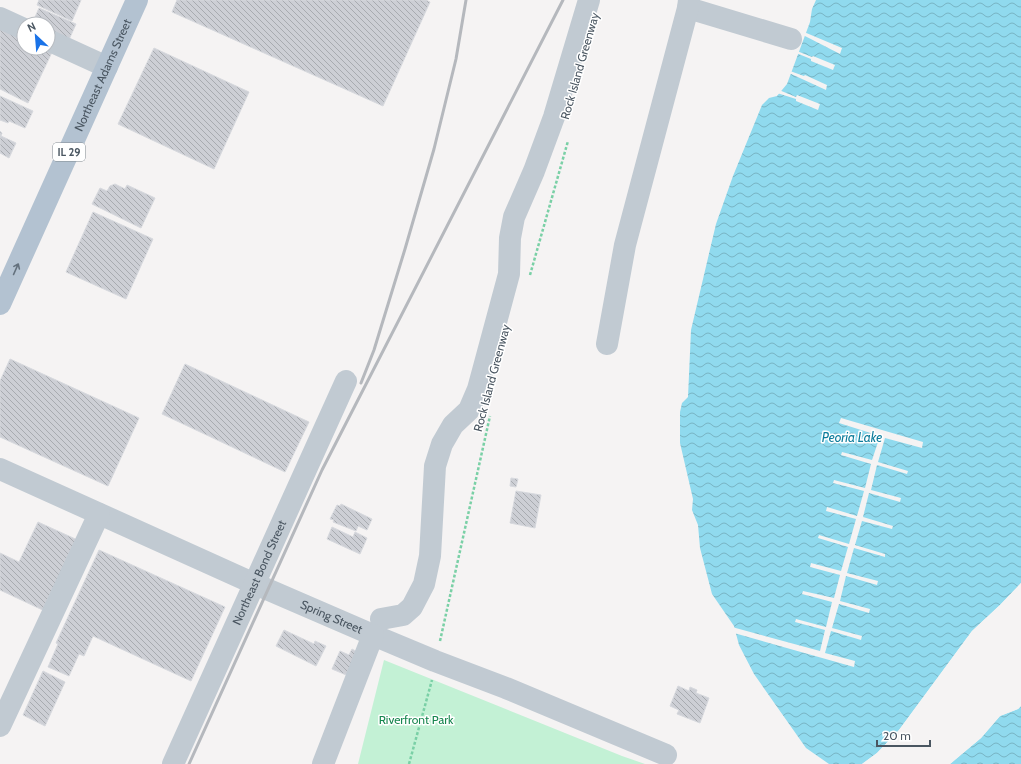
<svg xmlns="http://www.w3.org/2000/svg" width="1021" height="764" font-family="Cabin,sans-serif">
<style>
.park{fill:#c3f1d5}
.water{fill:url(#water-waves)}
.pier{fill:#f5f3f3}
.building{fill:url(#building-back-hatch);stroke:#d7d9de}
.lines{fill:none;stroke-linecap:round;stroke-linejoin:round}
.path{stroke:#7ad0a6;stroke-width:2.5;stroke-dasharray:3 2;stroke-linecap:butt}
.minor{stroke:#c1cad2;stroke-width:22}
.major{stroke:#b3c2d1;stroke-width:22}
.rail{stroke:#b5b8bd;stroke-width:3}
.oneway{stroke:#64717d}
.labels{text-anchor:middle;stroke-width:3;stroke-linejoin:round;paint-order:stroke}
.shield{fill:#fff;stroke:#808990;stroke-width:1}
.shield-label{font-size:11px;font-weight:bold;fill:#4a5661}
.street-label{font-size:12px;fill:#4a5661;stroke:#fff}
.park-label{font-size:12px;fill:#17864f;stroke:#fff}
.water-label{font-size:13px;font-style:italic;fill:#0c7c9b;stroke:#fff}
</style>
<defs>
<pattern id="water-waves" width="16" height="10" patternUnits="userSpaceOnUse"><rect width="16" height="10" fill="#90daee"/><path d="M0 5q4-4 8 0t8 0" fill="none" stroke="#78b4c4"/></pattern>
<pattern id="building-back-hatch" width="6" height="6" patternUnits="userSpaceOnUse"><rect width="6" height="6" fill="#cdcfd5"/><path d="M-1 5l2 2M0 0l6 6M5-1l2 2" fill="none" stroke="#a8abb0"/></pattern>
</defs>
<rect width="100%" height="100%" fill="#f5f3f3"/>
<polygon class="park" points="384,660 622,756 645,764 358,764"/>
<g class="water">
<polygon points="816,0 1021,0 1021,583 1000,605 972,631 899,730 877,753 862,764 829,764 806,748 754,674 739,645 734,626 712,594 700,548 698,525 692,510 693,499 680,443 680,412 682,403 688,397 691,330 716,224 733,176 762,105 769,98 777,96 787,84 810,22 812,9"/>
<polygon points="1021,706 1021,764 950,764 981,738 1000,716 1018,709"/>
</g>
<g class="pier">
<polygon points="804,32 842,48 840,54 803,35"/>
<polygon points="797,51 812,57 813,56 835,65 833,70 811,61 811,59 796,53"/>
<polygon points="790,71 804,76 805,75 827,85 826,90 789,73"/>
<polygon points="779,90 796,97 797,95 820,104 818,110 796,101 796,99 777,93"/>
<polygon points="841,418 923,442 922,448 885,438 878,462 908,471 907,474 877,465 871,490 901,498 900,502 869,493 863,517 893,526 892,529 862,521 855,545 885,554 885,557 854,548 847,573 878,581 877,585 846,576 840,601 870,609 869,613 839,604 832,628 862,636 861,640 831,631 825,653 855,661 854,667 734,633 732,627 820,651 825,630 795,622 796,619 826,627 832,602 802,594 803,591 834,598 840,575 810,567 811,563 841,571 848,547 818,538 819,535 849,544 856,519 826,511 827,507 857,516 864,491 833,483 834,480 865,488 871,464 841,455 842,452 872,460 880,436 839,423"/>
<polygon points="1021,583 1021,586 1001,607 973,632 900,731 878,755 865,764 862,764 877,753 899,730 972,631 1000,605"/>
<polygon points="1021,704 1021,706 1018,709 1000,716 981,738 950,764 948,764 979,737 999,715"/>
</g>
<g class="building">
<polygon points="39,0 81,0 72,21 37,5"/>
<polygon points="177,0 426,0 430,2 383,106 172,12"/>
<polygon points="39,8 76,24 67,44 48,35 48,24 32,24"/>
<polygon points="0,22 24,33 24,48 54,48 28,103 0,89"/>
<polygon points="154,48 249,92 214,169 118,124"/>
<polygon points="0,96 33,111 25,128 9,121 8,123 0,120"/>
<polygon points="0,131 2,133 1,136 16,143 9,158 0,153"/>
<polygon points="115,184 125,189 127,185 155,198 141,228 92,204 100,188 107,191 110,186"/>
<polygon points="93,212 153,239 126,299 66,272"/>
<polygon points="10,359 139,418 108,486 0,437 0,381"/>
<polygon points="185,364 309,422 285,472 162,414"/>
<polygon points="511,478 518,479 516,487 510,486"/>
<polygon points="516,491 541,495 535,528 510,523"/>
<polygon points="341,504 372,519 367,530 358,526 356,531 333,522 334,520 330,519 337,505 340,506"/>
<polygon points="38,522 82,542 49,613 0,590 0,553 19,562"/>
<polygon points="332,527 353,537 355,532 367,538 360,554 327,539"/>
<polygon points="99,550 225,607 191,681 93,636 84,656 79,654 69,676 48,667 58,644 56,643"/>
<polygon points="284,630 314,644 315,641 326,646 316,666 276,646"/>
<polygon points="352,649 361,654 351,677 332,669 340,651 349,655"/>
<polygon points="43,671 65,682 45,726 23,715"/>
<polygon points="678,686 689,691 690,687 697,690 696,693 709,698 700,723 677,714 679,710 670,706"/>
</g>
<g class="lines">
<g class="path">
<polyline points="530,275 568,141"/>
<polyline points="440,641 490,416"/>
<polyline points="409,764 432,680"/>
</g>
<g class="minor">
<polyline points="689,0 688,8 791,39"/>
<polyline points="0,18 24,29"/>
<polyline points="48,40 107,67"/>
<polyline points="607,344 625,245 688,8"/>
<path id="s1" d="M0 469 255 584 373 635 435 661 506 688 666 755"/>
<polyline points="381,619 403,615 412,607 424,584 430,556 435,466 442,444 453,425 469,410 478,389 509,274 510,238 514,217 534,171 554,117 589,0"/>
<polyline points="0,726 99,514"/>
<path id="s2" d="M173 764 346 381"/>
<polyline points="323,764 373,635"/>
</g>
<path class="major" id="s3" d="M0 304 137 0"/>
<g class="rail">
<polyline points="361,383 374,350 405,249 434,149 456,59 466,0"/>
<polyline points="189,764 322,470 563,0"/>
</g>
</g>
<defs><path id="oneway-shaft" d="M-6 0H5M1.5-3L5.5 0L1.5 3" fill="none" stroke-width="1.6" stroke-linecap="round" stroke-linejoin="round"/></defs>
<use class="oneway" href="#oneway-shaft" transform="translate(16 269) rotate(-66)"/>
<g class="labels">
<rect class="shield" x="53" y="143" width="32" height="18" rx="3"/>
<g class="shield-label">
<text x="69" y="156">IL 29</text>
</g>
<g class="street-label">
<text transform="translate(580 66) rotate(-74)" y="4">Rock Island Greenway</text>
<text dy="4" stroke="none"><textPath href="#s3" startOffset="251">Northeast Adams Street</textPath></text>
<text transform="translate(492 378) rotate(-75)" y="4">Rock Island Greenway</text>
<text dy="4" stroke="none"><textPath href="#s2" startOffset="210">Northeast Bond Street</textPath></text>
<text dy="4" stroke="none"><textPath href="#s1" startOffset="363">Spring Street</textPath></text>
</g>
<g class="park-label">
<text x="416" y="724">Riverfront Park</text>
</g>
<g class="water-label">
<text x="852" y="442">Peoria Lake</text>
</g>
</g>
<g transform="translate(36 36) rotate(334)"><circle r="19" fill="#ffffff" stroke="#b7bbc0"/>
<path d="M0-3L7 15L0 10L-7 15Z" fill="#1a73e8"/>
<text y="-6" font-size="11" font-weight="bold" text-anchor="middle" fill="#4a5661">N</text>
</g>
<path d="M877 740v6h53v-6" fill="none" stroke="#4a5661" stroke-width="2"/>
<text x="883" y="740" font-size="12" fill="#4a5661" stroke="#ffffff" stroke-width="3" paint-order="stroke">20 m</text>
</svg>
